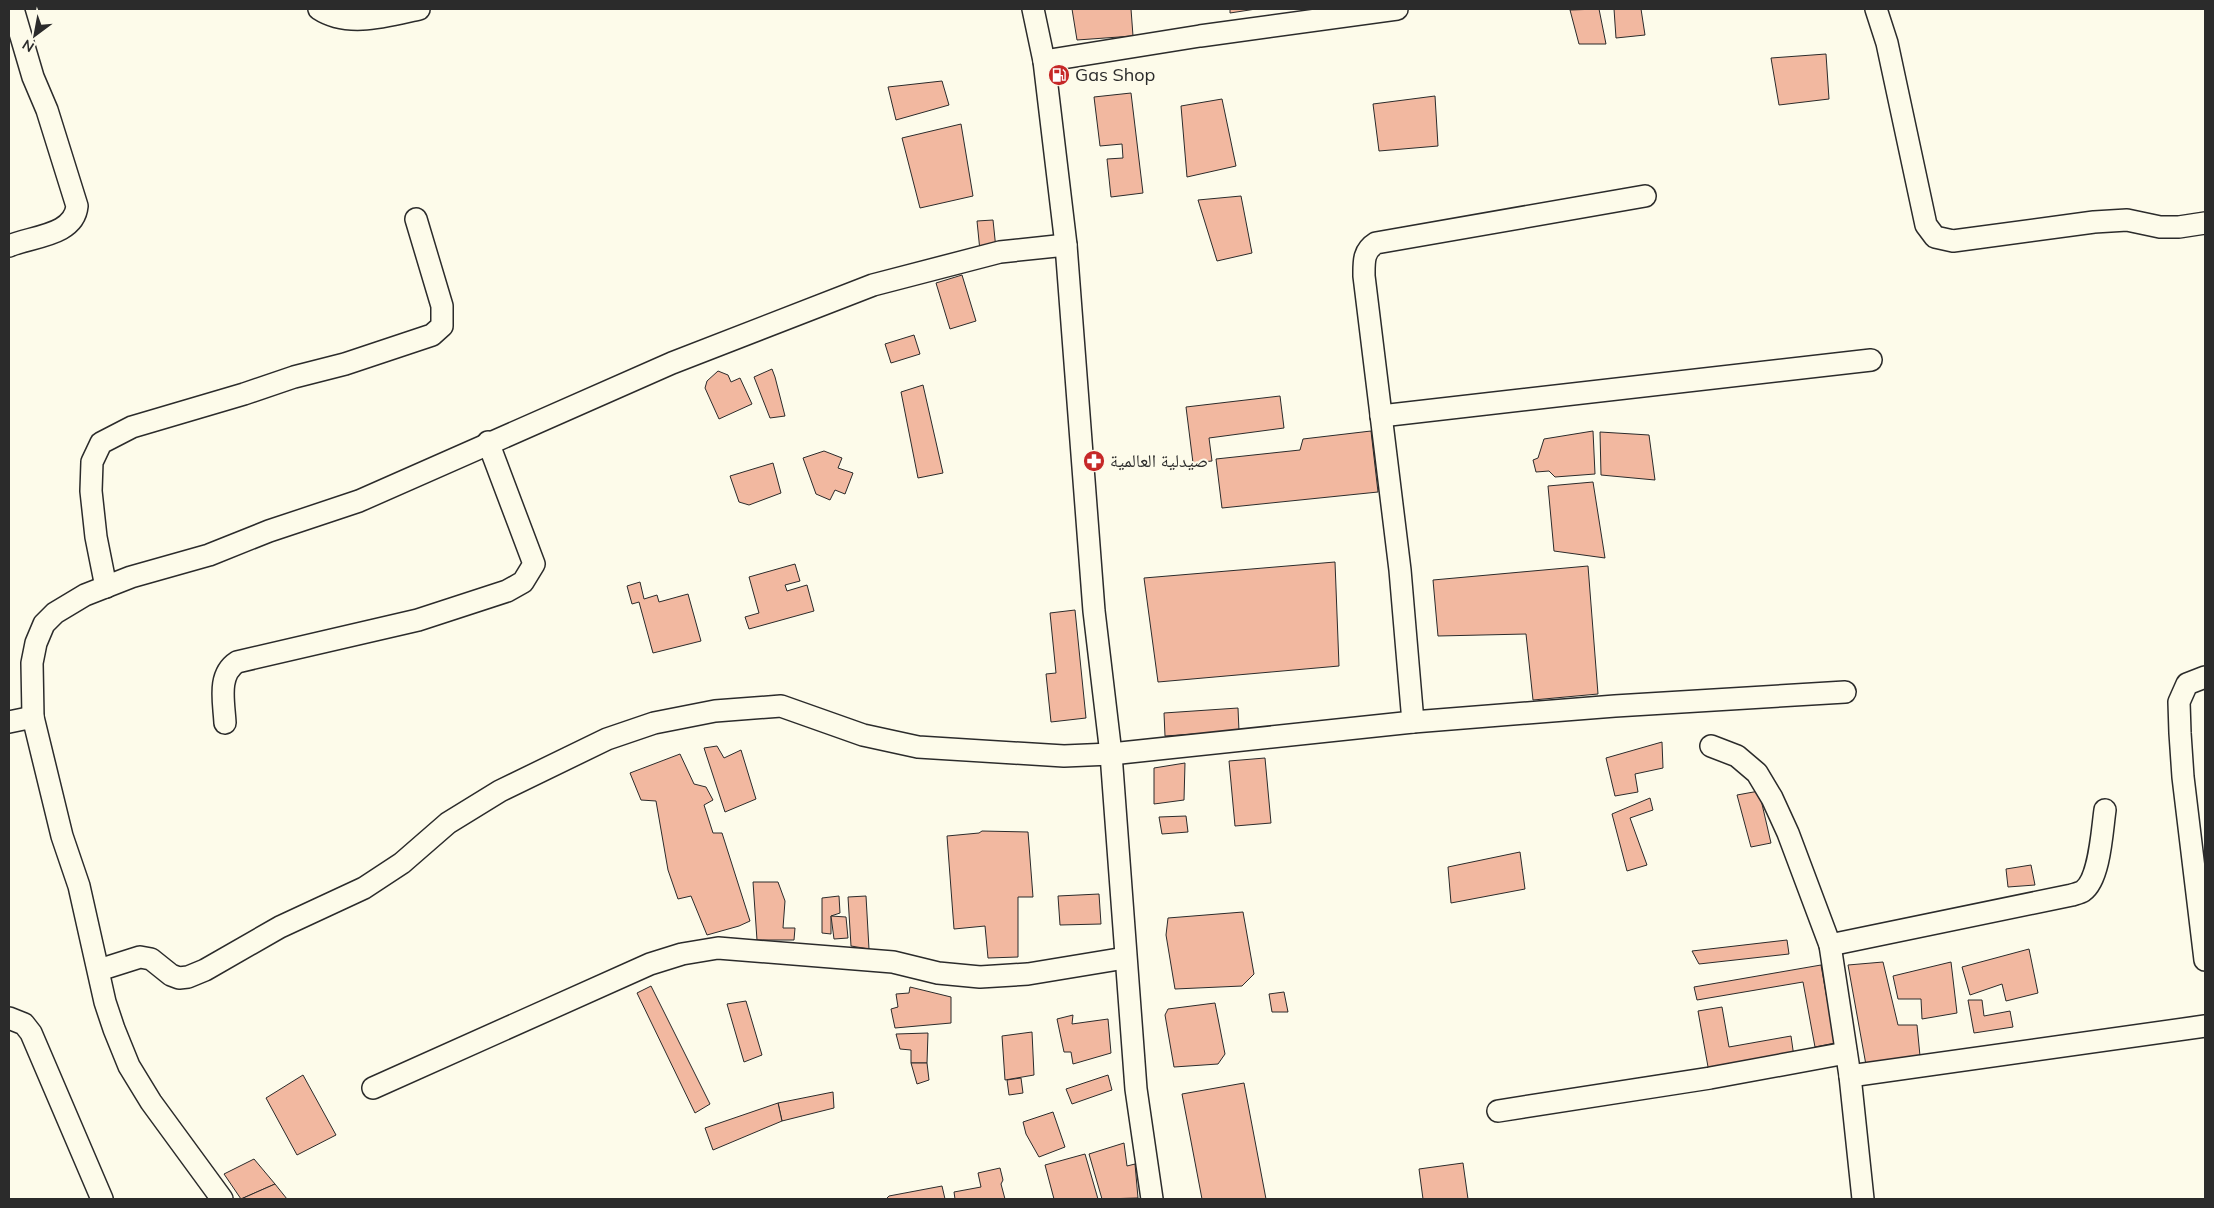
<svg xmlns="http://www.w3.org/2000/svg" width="2214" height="1208" font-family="Mulish,'Noto Naskh Arabic',sans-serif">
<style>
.building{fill:#f2b8a0;stroke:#2b2b2b}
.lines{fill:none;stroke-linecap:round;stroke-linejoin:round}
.minor-casing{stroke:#2b2b2b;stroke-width:24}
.minor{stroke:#fdfbea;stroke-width:21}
.labels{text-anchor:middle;stroke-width:4;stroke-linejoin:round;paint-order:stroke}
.poi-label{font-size:18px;fill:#2b2b2b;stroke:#fdfbea;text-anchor:start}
</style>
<rect width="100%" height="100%" fill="#fdfbea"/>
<g class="building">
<polygon points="1072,9 1131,9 1133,36 1077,40"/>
<polygon points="1230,9 1256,9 1230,13"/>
<polygon points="1599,9 1606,44 1579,44 1570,10"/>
<polygon points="1614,9 1641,9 1645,35 1616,38"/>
<polygon points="1826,54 1829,99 1779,105 1771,58"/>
<polygon points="942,81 949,105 896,120 888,87"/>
<polygon points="1131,93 1143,193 1111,197 1107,159 1123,158 1122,144 1100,146 1094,97"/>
<polygon points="1435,96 1438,146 1379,151 1373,104"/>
<polygon points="1222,99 1236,166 1187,177 1181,106"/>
<polygon points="961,124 973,196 920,208 902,138"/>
<polygon points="1241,196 1252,253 1217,261 1198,200"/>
<polygon points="993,220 996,249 980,251 977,221"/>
<polygon points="962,275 976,321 950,329 936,283"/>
<polygon points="914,335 920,354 891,363 885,344"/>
<polygon points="772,369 775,377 785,416 770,418 754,377"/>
<polygon points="718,371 728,375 731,382 740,378 752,404 719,419 705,388 707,381"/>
<polygon points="923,385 943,473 918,478 901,392"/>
<polygon points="1280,396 1284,428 1209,438 1212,461 1193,463 1186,407"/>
<polygon points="1371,431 1378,492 1222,508 1216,459 1300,450 1303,439"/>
<polygon points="1593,431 1595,474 1555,477 1549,471 1536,472 1533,460 1538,458 1544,439"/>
<polygon points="1600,432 1649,435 1655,480 1601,475"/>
<polygon points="824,451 842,458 838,468 853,473 845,494 835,490 830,500 816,494 803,458"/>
<polygon points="773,463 781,493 749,505 739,502 730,476"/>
<polygon points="1593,482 1605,558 1554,551 1548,486"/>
<polygon points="1335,562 1339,666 1158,682 1144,578"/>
<polygon points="795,564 800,581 785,585 787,591 807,585 814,611 749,629 745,617 759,613 749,577"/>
<polygon points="1588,566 1598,694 1533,700 1526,634 1438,636 1433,580"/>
<polygon points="640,582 644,599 657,595 659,602 688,594 701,641 653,653 639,602 632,604 627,586"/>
<polygon points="1075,610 1086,718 1051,722 1046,674 1056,673 1050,613"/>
<polygon points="1238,708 1239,731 1165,736 1164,713"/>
<polygon points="1662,742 1663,768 1635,774 1638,792 1615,796 1606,758"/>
<polygon points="717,746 724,758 741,750 756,799 725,812 704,748"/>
<polygon points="680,754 694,784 706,787 713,800 704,805 713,833 722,833 750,921 739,926 707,935 691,896 678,899 668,870 656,801 641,800 630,773"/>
<polygon points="1265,758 1271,823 1235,826 1229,761"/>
<polygon points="1185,763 1184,800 1154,804 1154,768"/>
<polygon points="1759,791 1771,843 1751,847 1737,795"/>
<polygon points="1650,798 1653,810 1630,818 1647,865 1627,871 1612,814"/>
<polygon points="1186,816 1188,832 1162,834 1159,817"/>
<polygon points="982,831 1028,832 1033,897 1018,897 1018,957 988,958 985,926 954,929 947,836 979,833"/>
<polygon points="1520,852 1525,889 1451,903 1448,867"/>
<polygon points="2031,865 2035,885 2008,887 2006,869"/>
<polygon points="753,882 778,882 785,901 783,928 795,928 794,940 757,940"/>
<polygon points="1099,894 1101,924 1060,925 1058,896"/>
<polygon points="839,896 840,913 831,916 831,934 822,933 822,898"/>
<polygon points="866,896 869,949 851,946 848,897"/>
<polygon points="1243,912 1254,974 1242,986 1175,989 1166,935 1168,918"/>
<polygon points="831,916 846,917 848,938 834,939"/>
<polygon points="1787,940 1789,954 1699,964 1692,951"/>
<polygon points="2029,949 2038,993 2006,1001 2002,984 1970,995 1962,967"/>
<polygon points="1883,962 1898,1025 1917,1025 1920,1056 1866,1065 1848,965"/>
<polygon points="1951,962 1957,1013 1922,1019 1921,999 1898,999 1893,976"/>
<polygon points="1821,965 1835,1043 1815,1047 1803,982 1697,1000 1694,987"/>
<polygon points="651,986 710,1104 695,1113 637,993"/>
<polygon points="910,987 951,997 951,1023 895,1028 891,1009 898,1007 896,994 909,993"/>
<polygon points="1284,992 1288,1012 1272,1012 1269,994"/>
<polygon points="1968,1000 1982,1000 1984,1016 2010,1011 2013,1027 1974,1033"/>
<polygon points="746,1001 762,1055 744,1062 727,1004"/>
<polygon points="1215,1003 1225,1054 1218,1064 1174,1067 1165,1015 1168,1009"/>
<polygon points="1722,1007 1729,1047 1791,1036 1795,1064 1710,1078 1698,1011"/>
<polygon points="1073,1015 1072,1024 1108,1019 1111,1053 1073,1064 1071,1052 1064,1052 1057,1019"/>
<polygon points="1032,1032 1034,1075 1005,1080 1002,1036"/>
<polygon points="928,1033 927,1063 911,1063 911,1050 900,1049 896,1034"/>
<polygon points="911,1063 927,1063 929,1080 917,1084"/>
<polygon points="303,1075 336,1135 297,1155 266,1098"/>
<polygon points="1108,1075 1112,1090 1072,1104 1066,1089"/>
<polygon points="1021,1078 1023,1093 1009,1095 1007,1080"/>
<polygon points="1244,1083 1266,1199 1202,1199 1182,1094"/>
<polygon points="833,1092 834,1108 782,1121 778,1103"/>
<polygon points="778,1103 782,1121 713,1150 705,1128"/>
<polygon points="1053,1112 1065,1147 1039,1157 1026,1134 1023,1122"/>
<polygon points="1124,1143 1127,1166 1135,1164 1138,1198 1102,1199 1089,1154"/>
<polygon points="1085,1154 1098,1199 1054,1199 1045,1165"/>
<polygon points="254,1159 275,1184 241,1199 224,1174"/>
<polygon points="1463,1163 1468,1199 1423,1199 1419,1169"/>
<polygon points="1000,1168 1003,1180 1001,1184 1005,1199 955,1199 954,1192 981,1187 978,1173"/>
<polygon points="275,1184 287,1199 241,1199"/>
<polygon points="942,1186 945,1199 886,1199 889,1196"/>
</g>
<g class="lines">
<g class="minor-casing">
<g id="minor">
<path d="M319 9C348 28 387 16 419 9"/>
<polyline points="1033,9 1044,61 1066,245 1094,611 1111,754 1136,1089 1152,1199"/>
<polyline points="1876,9 1887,43 1926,225 1935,237 1953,241 2094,222 2127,220 2160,227 2179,227 2205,223"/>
<polyline points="1044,61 1200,36 1397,9"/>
<path d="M9 246C32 236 74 236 77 206L47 110 33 77 13 9"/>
<polyline points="1381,416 1871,360"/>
<polyline points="106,587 96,537 91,491 92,462 101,443 132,427 244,394 294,377 345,364 432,335 442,326 442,306 416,219"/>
<polyline points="2205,677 2187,684 2179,702 2180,733 2183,777 2205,960"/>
<polyline points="33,717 32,663 36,643 44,624 55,613 85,595 131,577 209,555 269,531 359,501 672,363 873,285 1000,252 1066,245"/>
<polyline points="9,722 33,717 62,836 79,886 105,1002 114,1029 129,1066 151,1102 222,1199"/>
<path d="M1413 722 1400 570 1364 276C1364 262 1363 251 1376 243L1645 196"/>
<path d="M225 723C224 702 217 675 237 662L418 620 507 591 523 582 534 564 488 442"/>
<polyline points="1711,746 1737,756 1757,773 1772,798 1788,833 1830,945 1850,1076 1863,1199"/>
<path d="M1830 945 2072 895C2075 894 2080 893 2083 891 2100 879 2102 830 2105 810"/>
<polyline points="99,970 140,957 151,959 171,975 179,978 188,977 205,970 280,927 364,888 402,863 448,823 500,791 607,739 654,723 715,711 781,706 863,735 918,747 1064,756 1111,754 1413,722 1615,706 1845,692"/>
<polyline points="9,1018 24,1024 31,1033 102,1199"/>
<polyline points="1850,1076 2205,1026"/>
<polyline points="373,1088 650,964 682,954 718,948 893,962 938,973 980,977 1028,974 1125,958"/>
<polyline points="1498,1111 1710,1078 1846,1053"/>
</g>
</g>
<use href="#minor" class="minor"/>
</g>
<defs>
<g id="fuel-disc" transform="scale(1.125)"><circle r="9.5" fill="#c62828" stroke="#fdfbea"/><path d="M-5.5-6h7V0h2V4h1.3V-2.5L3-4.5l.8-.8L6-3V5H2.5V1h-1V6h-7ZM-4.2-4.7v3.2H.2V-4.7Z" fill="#fff"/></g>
<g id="pharmacy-disc" transform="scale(1.125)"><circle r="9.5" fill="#c62828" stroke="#fdfbea"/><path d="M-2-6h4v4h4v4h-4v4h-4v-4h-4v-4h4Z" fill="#fff"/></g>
</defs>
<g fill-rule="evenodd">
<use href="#fuel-disc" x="1059" y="75"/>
<use href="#pharmacy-disc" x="1094" y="461"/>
</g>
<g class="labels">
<g class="poi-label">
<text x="1075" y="81">Gas Shop</text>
<text x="1110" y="467">صيدلية العالمية</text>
</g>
</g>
<rect width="2214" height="1208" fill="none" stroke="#2b2b2b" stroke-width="20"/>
<g transform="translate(35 35) rotate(212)" stroke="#fdfbea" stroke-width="4" paint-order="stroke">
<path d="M0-4L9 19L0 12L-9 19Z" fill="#2b2b2b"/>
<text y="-8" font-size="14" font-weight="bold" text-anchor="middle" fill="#2b2b2b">N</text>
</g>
</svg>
